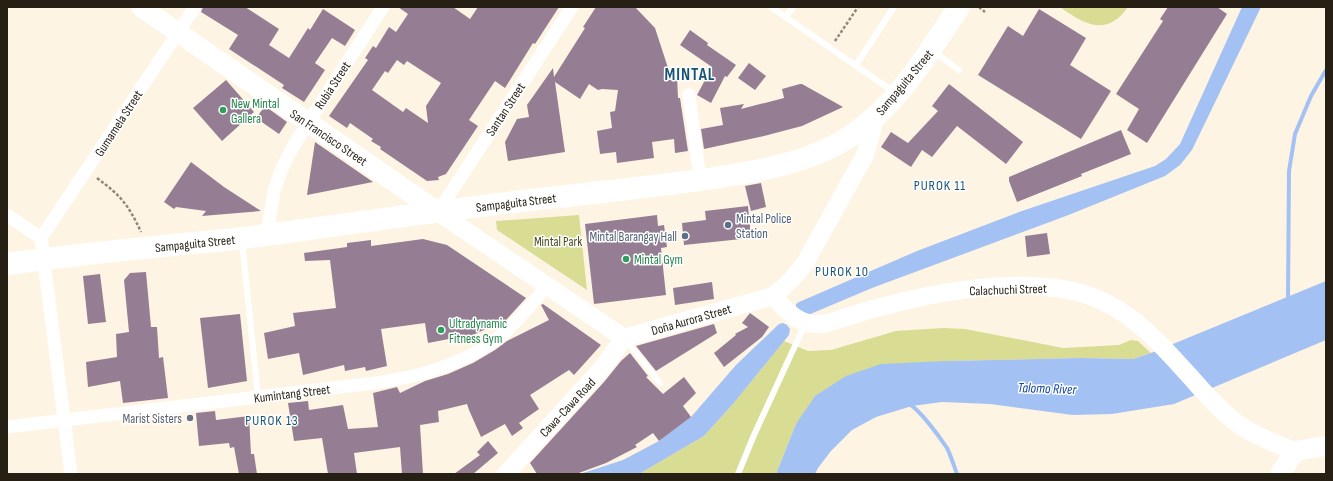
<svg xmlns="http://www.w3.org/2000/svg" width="1333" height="481" font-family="'Sofia Sans Condensed',sans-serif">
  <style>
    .green { fill: #d9dc93 }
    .water { fill: #a4c1f3 }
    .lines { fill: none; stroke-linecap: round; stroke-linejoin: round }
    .stream { stroke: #a4c1f3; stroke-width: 4 }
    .building { fill: #957e93; fill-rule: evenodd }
    .path { stroke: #8f8779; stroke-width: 2.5; stroke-dasharray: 3 2; stroke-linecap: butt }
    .lane { stroke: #fff; stroke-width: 6 }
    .street { stroke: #fff; stroke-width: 13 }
    .secondary { stroke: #fff; stroke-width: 18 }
    .primary { stroke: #fff; stroke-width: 20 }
    .highway { stroke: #fff; stroke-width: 22 }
    .leisure-dot { fill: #2e9e5b; stroke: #fff; stroke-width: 1.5 }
    .service-dot { fill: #5c6f8a; stroke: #fff; stroke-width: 1.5 }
    .worship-dot { fill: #6b7280; stroke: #fff; stroke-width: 1.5 }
    .labels { text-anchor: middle; stroke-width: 3; stroke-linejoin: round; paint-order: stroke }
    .street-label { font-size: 13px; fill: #251f14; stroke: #fff }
    .leisure-label { font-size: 13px; fill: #27864d; stroke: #fff; text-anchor: start }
    .service-label { font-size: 13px; fill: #4e5e75; stroke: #fff; text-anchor: start }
    .park-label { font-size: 13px; fill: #48491e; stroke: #fff }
    .worship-label { font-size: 13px; fill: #5b616d; stroke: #fff; text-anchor: end }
    .neighbourhood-label { font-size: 14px; letter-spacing: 1px; fill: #175474; stroke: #fff }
    .water-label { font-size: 14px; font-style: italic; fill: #0e45a1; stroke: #fff }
    .district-label { font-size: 17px; font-weight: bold; letter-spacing: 1px; fill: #175474; stroke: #fff }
  </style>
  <rect width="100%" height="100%" fill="#fef4e3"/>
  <path class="green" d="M1060,7H1128C1107,37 1085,25 1060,7Z
    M579,215L587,290L497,230L496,221Z
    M943,328L965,329L991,334L1063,348L1119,345L1131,340L1138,341L1151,353L1133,359L1081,358L947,361L796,424L776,474H639L704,436L733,404L784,341L808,351L831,350L896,331Z"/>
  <path class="water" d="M1242,7H1261L1192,150L1180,165L1165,176L1066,216L872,288L808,315L796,308V304L799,302L917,251L1019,212L1155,166L1166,159L1180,144Z
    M1326,281V340L1174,404L1112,414L1073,415L990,404L942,402L912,406L876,417L852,430L831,451L818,468L815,474H776L796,424L815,396L846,376L881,364L947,361L1081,358L1133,359L1151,353Z
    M783,323L787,325L790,329L789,335L733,404L704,436L639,474H580L623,460L659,441L691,417L736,365L779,324Z"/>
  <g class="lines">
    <path class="stream" d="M1288,300L1289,171L1295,134L1311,96L1326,70
      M908,403C920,410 939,436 947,448C951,456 954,466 957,474"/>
  </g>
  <path class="building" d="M203,7H245L279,29L269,45L289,58L308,28L310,30L323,9L355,30L345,46L332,38L315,63L325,70L304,102L282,88L284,85L229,49L238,35L201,12Z
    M398,7H453L470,19L478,7H559L535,44L533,43L505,88L495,81L469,120L478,126L446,174L438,177L439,180L427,181L380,149L381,147L371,141L373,139L350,123L347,128L329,116L368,60L365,58L373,46L376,48L389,27L396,32L408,14ZM397,60L404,65L407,61L441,83L426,106L428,123L406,108L403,112L372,90L385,71L388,73Z
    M596,7H635L655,28L671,77L677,76L678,98H680L688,151L675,153L674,139L652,142L654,158L617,163L616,152L600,154L597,131L612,128L610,112L615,111L618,90L602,89L598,90L589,84L580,99L555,82L565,152L508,161L505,142L517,119L529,117L527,105L553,68L554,77L585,28L583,27Z
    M1168,7H1217L1227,14L1147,143L1127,130L1139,109L1116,94L1163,21L1160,19Z
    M1039,9L1086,38L1070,65L1111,91L1081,139L978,75L1008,26L1023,36Z
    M690,30L708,43L707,45L736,65L727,77L725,76L711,103L697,95L712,67L680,45Z
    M749,63L766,76L755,90L738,78Z
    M226,80L254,112L222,141L193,108Z
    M800,84H802L843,107L802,126L764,136L704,149L701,129L723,125L720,108L744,104L741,109L784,98L782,89Z
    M949,84L1023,142L1006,164L957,126L932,157L922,150L911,167L881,147L891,132L908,143L938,111L932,106Z
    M265,106L287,122L279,134L256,118Z
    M1121,130L1131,154L1081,174L1082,176L1017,202L1009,181V177Z
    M315,142L373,182L307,195Z
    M191,162L224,187L261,211L202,216L206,211L176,207L174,209L164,202Z
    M761,183L766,207L751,211L745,186Z
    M748,206L751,238L684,245L682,223L706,220L705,211Z
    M657,215L658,226L664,225L667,247L661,248L666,295L594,304L585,224Z
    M1047,233L1050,254L1027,257L1025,236Z
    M423,239L447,245L526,298L506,320L455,343L454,338L428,343L425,323L381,329L387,366L366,371L365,367L345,371L344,365L303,375L299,353L268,359L264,333L295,326L293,313L336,308L330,260L305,261L304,253L347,247V243L371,240V246Z
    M146,272L151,327H157L159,358L163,357L168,398L123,403L120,381L88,387L86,362L117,357L116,334L129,332L124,280L130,273Z
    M100,274L106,322L88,324L83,276Z
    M712,282L714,299L675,305L673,288Z
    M543,304L601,345L574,375L569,370L530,395L539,409L519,423L523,428L512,436L505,424L481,437L469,410L467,404L438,411L439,422L420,425L423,474H402L400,447L354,453L357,474H328L322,438L294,441L288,403L308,401L309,410L343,405L348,429L378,427L373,393L397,387L400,393L425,381L448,374L473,363L495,350L507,341L549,320L541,305Z
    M750,313L769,327L762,337L724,367L714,353L736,335L735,334L748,327L742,323Z
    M240,314L247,381L208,388L200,318Z
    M714,324L717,333L656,371L636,346Z
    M630,353L648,376L646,377L663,394L684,377L696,393L683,406L691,417L659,441L653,433L635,445L637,447L606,463L576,474H537L530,463L604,382L621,361Z
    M215,411L216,420L249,416L251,454H254L257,474H239L234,447L230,448L229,443L199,446L196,413Z
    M488,441L498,453L473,474H454L480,455L477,452Z"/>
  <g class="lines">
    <path class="path" d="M981,7L980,8L985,12
      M835,41L858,7
      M97,178C121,196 128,204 141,232"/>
    <path class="lane" d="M771,7L894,92
      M786,17L793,7
      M934,52L959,70
      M856,65L894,7
      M242,241L258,397
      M626,340L660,383
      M738,474L754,435L805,324"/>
    <path class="street" d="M689,95L700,180
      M438,212L572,7
      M7,215L41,238
      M267,234L274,191L282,168L294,145L308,123L383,7
      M41,238L195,7
      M41,238L71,474
      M7,427L366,384C380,382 395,380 409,377C440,370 476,356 501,336C518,322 532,303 547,286"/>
    <path class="secondary" d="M438,212L624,338L773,296C786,286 796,276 805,263L865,155L872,131L874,117
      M773,296C784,308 797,324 815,324C826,325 836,320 847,317C859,313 872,309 885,306C936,292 1003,281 1055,288C1120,295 1154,337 1195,382C1208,397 1222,412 1238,424C1256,436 1275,444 1295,451
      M506,474L596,375L607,362L624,338"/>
    <path class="primary" d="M141,7L438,212
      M1280,474L1295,451L1326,446"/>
    <path class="highway" d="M7,264C53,258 99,252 145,248C178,244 210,242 243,238C333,226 423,213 514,202C573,195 633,189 693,181C742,174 797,167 841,142C893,112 927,56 959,7"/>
  </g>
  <g class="leisure-dot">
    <circle cx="223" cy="110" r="4"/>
    <circle cx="626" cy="259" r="4"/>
    <circle cx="441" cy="330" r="4"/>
  </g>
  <g class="service-dot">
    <circle cx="728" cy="225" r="4"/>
    <circle cx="685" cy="236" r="4"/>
  </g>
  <circle class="worship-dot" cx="190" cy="418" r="4"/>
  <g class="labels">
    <g class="street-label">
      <text transform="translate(904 82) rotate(-50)" y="5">Sampaguita Street</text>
      <text transform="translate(332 85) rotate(-57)" y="5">Rubia Street</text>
      <text transform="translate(505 109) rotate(-57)" y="5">Santan Street</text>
      <text transform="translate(118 123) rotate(-57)" y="5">Gumamela Street</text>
      <text transform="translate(329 137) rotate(34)" y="5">San Francisco Street</text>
      <text transform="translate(516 202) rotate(-7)" y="5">Sampaguita Street</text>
      <text transform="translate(195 243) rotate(-6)" y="5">Sampaguita Street</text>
      <text transform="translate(1008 289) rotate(-2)" y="5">Calachuchi Street</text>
      <text transform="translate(691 319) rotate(-16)" y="5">Doña Aurora Street</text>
      <text transform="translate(292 393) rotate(-7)" y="5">Kumintang Street</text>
      <text transform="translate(567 407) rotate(-47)" y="5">Cawa-Cawa Road</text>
    </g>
    <g class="leisure-label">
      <text x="231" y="108">New Mintal<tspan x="231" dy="15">Gallera</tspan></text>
      <text x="634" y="264">Mintal Gym</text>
      <text x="449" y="328">Ultradynamic<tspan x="449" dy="15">Fitness Gym</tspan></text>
    </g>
    <g class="service-label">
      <text x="736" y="223">Mintal Police<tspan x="736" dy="15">Station</tspan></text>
      <text x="677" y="241" text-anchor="end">Mintal Barangay Hall</text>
    </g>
    <g class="park-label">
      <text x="558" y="246">Mintal Park</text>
    </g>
    <g class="worship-label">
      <text x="182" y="423">Marist Sisters</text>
    </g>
    <g class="neighbourhood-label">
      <text x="940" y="190">PUROK 11</text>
      <text x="842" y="276">PUROK 10</text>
      <text x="272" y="425">PUROK 13</text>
    </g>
    <g class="water-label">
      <text transform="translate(1047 388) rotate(2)" y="5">Talomo River</text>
    </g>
    <g class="district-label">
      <text x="690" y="80">MINTAL</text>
    </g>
  </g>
  <rect width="1333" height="481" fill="none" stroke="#251f14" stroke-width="16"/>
</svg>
